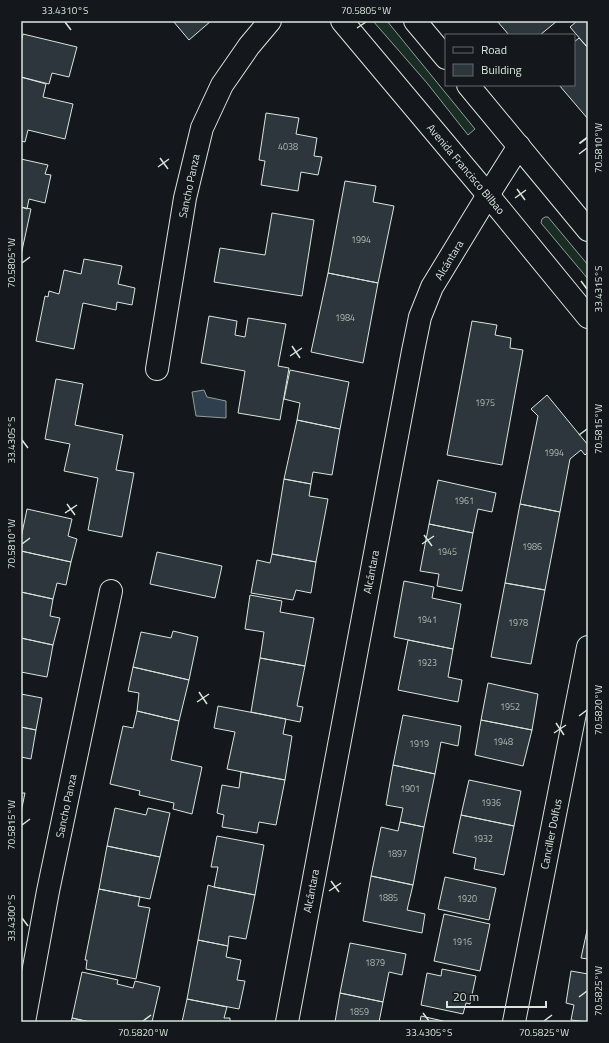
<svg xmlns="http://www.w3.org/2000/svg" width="609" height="1043" font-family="'Titillium Web',sans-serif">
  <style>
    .green { fill: #1a2d24; stroke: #939e99 }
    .water { fill: #2f3f4d; stroke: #939e99 }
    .building { fill: #2c363c; stroke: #d8e6dc }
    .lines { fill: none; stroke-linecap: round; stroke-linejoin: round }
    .street-casing { stroke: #d8e6dc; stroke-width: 24 }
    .secondary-casing { stroke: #d8e6dc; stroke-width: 24 }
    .primary-casing { stroke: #d8e6dc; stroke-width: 24 }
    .street { stroke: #14181c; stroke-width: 22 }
    .secondary { stroke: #14181c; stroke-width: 22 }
    .primary { stroke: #14181c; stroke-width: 22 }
    .wall { stroke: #d8e6dc; stroke-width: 2 }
    .ticks { fill: none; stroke: #d8e6dc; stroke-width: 1.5 }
    .labels { text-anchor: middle; stroke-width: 3; stroke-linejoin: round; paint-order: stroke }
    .number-label { font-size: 9px; fill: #adbab4 }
    .street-label { font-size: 11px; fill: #d8e6dc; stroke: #14181c }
    .neatline { fill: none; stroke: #d8e6dc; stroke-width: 1.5 }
    .ticks-label { font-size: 10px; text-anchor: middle; fill: #d8e6dc }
  </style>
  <rect width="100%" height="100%" fill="#14181c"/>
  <path class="green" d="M373,21H387L475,129L468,135L427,83Z
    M545,217H548L588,265V279L541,223L542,219Z"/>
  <path class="water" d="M204,390L207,397L226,401V418L196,416L192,392Z"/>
  <path class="building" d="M173,21H211L189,40Z
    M497,21H557L540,35H509Z
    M577,21H588V48L570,27Z
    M23,34L77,47L69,77L52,73L49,84L21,77V43Z
    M579,38L588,48V119L559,85H574V42Z
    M21,77L46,84L43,97L73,104L65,139L28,130L25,142L21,141Z
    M266,113L299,118L296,134L317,138L314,156L322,157L318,175L301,172L298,191L261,185L265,161L259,160Z
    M21,159L48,165L45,174L51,175L45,203L29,199L27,209L21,207Z
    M345,181L376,186L373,202L394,206L378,283L328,273Z
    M21,207L31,209L21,255Z
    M272,213L314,220L302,296L214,282L220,248L265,255Z
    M84,259L122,266L118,284L135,288L132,305L117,302L116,310L83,303L74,349L36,341L45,296L48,297L49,291L59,294L64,270L81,274Z
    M328,273L378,283L363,363L311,352Z
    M209,316L237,321L235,335L245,337L248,318L286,324L278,366L289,368L280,420L238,413L245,371L201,363Z
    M472,321L497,325L495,335L511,338L510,348L523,350L502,465L447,455Z
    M290,370L349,382L340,429L297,420L300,403L284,399Z
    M56,379L83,384L75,425L123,435L116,470L134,473L122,537L88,530L98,478L64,471L70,444L45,439Z
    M547,395L588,445V452L585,455L581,450L570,459L560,512L520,504L538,416L531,409Z
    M297,420L340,429L332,475L313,472L311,484L284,479Z
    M284,479L311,484L309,496L328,499L316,562L272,554Z
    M438,480L496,493L492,512L478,509L473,533L429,524Z
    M520,504L560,512L545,590L505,583Z
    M27,509L72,519L68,536L77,539L71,562L21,551V538Z
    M429,524L473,533L462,591L437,586L439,574L420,571Z
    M21,551L71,562L66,585L57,583L53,599L21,592Z
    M157,552L222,566L215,598L150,584Z
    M272,554L316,562L311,593L296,590L293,600L251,593L257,560L270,563Z
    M404,581L434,587L432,598L461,604L453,649L394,637Z
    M505,583L545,590L531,664L491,657Z
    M21,592L53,599L50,616L60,618L53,645L21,638Z
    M250,595L282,601L280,612L314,618L305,666L260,658L264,632L245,629Z
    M173,631L198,637L189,680L133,667L141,632L171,638Z
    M21,638L53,645L47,677L21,672Z
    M408,640L453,649L448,677L462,680L458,702L398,690Z
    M260,658L305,666L297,706L303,707L300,722L251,712Z
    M133,667L189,680L179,721L137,711L139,693L128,691Z
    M488,683L538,694L532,730L481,720Z
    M21,694L42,698L36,730L21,727Z
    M218,706L286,719L283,734L292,736L285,780L227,769L235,732L214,728Z
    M137,711L179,721L171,760L202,767L192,814L173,809L174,803L139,795L140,791L110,784L123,726L133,728Z
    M403,715L461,726L458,746L441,742L435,774L393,765Z
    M481,720L532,730L523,766L475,755Z
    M21,727L36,730L31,759L21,757Z
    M393,765L435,774L424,827L400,822L403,808L386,805Z
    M241,772L285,780L276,825L259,822L257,833L222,827L224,815L217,813L222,785L239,788Z
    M469,780L521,791L514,826L461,815Z
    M21,793H25L21,812Z
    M115,808L146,815L148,808L170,813L160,857L107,846Z
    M461,815L514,826L504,875L474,869L476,858L453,853Z
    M400,822L424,827L413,885L371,876L381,827L398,831Z
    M217,836L264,845L255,895L214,887L218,867H211Z
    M107,846L160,857L150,899L99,889Z
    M371,876L413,885L407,910L425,914L422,933L363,921Z
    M445,877L496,888L489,920L438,909Z
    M208,885L214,887L255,895L246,939L229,936L228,946L198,940Z
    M99,889L140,897L138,906L150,908L136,979L86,969L87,960H85Z
    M444,914L490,924L480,971L434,961Z
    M588,926V959L581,958Z
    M198,940L228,946L226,957L241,960L237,980L245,981L239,1009L187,999Z
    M350,943L406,954L402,975L389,972L383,1002L340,993Z
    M442,969L476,976L470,1004L466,1003L463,1014L421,1005L427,973L441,976Z
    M571,971L588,974V1022L571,1020L574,1005L566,1003Z
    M82,972L118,980L117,984L133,988L135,981L160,987L152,1022H90L72,1018Z
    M340,993L383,1002L379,1022H335Z
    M187,999L227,1007L224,1018H230V1022H182Z
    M421,1016L443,1021V1022H420Z
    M72,1018L90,1022H71Z"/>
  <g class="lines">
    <g class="street-casing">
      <path id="street" d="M157,369L185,198L202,128L222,85L249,46L270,21
        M24,1022L48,891L111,591
        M514,1022L588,647"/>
    </g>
    <g class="secondary-casing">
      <path id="secondary" d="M287,1022L413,351L420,317L432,287L488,195L519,146"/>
    </g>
    <g class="primary-casing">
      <path id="primary" d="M342,21L488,195L588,317
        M415,21L446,58
        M468,85L588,230"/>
    </g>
    <use href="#street" class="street"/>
    <use href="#secondary" class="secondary"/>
    <use href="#primary" class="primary"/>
    <path class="wall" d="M580,143L588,137"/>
  </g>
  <path class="ticks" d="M65,22L71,30M357,28L366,22M579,154L587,148M160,158L168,169M158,167L169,159M517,189L525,200M515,198L526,190M22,263L30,257M581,281L587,289M292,346L300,358M290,356L302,348M579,435L587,429M22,440L28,448M67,504L75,515M65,513L77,505M424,535L432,546M22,544L30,538M422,544L434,536M199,692L207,704M197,702L209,694M579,716L587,710M556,723L564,735M554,733L566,725M22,825L30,819M331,881L339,892M329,891L341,883M22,918L28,926M579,997L587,991M423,1013L429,1021M143,1021L151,1015M544,1021L552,1015"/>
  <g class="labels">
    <g class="number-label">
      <text x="288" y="150">4038</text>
      <text x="361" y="243">1994</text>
      <text x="345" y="321">1984</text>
      <text x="485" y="406">1975</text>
      <text x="554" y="456">1994</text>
      <text x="464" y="504">1961</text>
      <text x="532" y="550">1986</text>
      <text x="447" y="555">1945</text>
      <text x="427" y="623">1941</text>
      <text x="518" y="626">1978</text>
      <text x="427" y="666">1923</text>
      <text x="510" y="710">1952</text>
      <text x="503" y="745">1948</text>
      <text x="419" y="747">1919</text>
      <text x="410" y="792">1901</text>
      <text x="491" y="806">1936</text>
      <text x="483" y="842">1932</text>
      <text x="397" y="857">1897</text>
      <text x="388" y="901">1885</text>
      <text x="467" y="902">1920</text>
      <text x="462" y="945">1916</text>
      <text x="375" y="966">1879</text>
      <text x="359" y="1015">1859</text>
    </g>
    <g class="street-label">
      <text transform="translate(466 169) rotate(50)" y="4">Avenida Francisco Bilbao</text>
      <text transform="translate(189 186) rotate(-78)" y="4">Sancho Panza</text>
      <text transform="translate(449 260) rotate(-59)" y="4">Alcántara</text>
      <text transform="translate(371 572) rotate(-79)" y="4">Alcántara</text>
      <text transform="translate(66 806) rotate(-78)" y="4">Sancho Panza</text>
      <text transform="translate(551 834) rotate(-79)" y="4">Canciller Dolfus</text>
      <text transform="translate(311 891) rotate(-79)" y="4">Alcántara</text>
    </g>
  </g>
  <rect width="609" height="1043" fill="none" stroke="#14181c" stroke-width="44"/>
  <rect x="445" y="34" width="130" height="52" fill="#14181c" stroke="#626a69"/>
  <rect x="453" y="47" width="20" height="6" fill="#14181c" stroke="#626a69"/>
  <text x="481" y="54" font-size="12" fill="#d8e6dc">Road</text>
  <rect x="453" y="64" width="20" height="12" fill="#2c363c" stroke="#626a69"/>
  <text x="481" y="74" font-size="12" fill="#d8e6dc">Building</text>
  <path d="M447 1001v6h99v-6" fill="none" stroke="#d8e6dc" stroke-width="2"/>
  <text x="453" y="1001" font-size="12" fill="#d8e6dc" stroke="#14181c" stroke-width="3" paint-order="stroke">20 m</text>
  <rect x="22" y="22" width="565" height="999" class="neatline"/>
  <g class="ticks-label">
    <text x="65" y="14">33.4310°S</text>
    <text x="366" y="14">70.5805°W</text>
    <text transform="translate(598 148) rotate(-90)" y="4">70.5810°W</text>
    <text transform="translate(11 263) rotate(-90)" y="4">70.5805°W</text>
    <text transform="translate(598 289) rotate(-90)" y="4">33.4315°S</text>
    <text transform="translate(598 429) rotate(-90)" y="4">70.5815°W</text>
    <text transform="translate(11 440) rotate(-90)" y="4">33.4305°S</text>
    <text transform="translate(11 544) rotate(-90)" y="4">70.5810°W</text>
    <text transform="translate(598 710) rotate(-90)" y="4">70.5820°W</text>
    <text transform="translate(11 825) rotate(-90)" y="4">70.5815°W</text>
    <text transform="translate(11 918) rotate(-90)" y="4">33.4300°S</text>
    <text transform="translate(598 991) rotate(-90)" y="4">70.5825°W</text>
    <text x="143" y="1036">70.5820°W</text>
    <text x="429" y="1036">33.4305°S</text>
    <text x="544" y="1036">70.5825°W</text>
  </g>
</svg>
